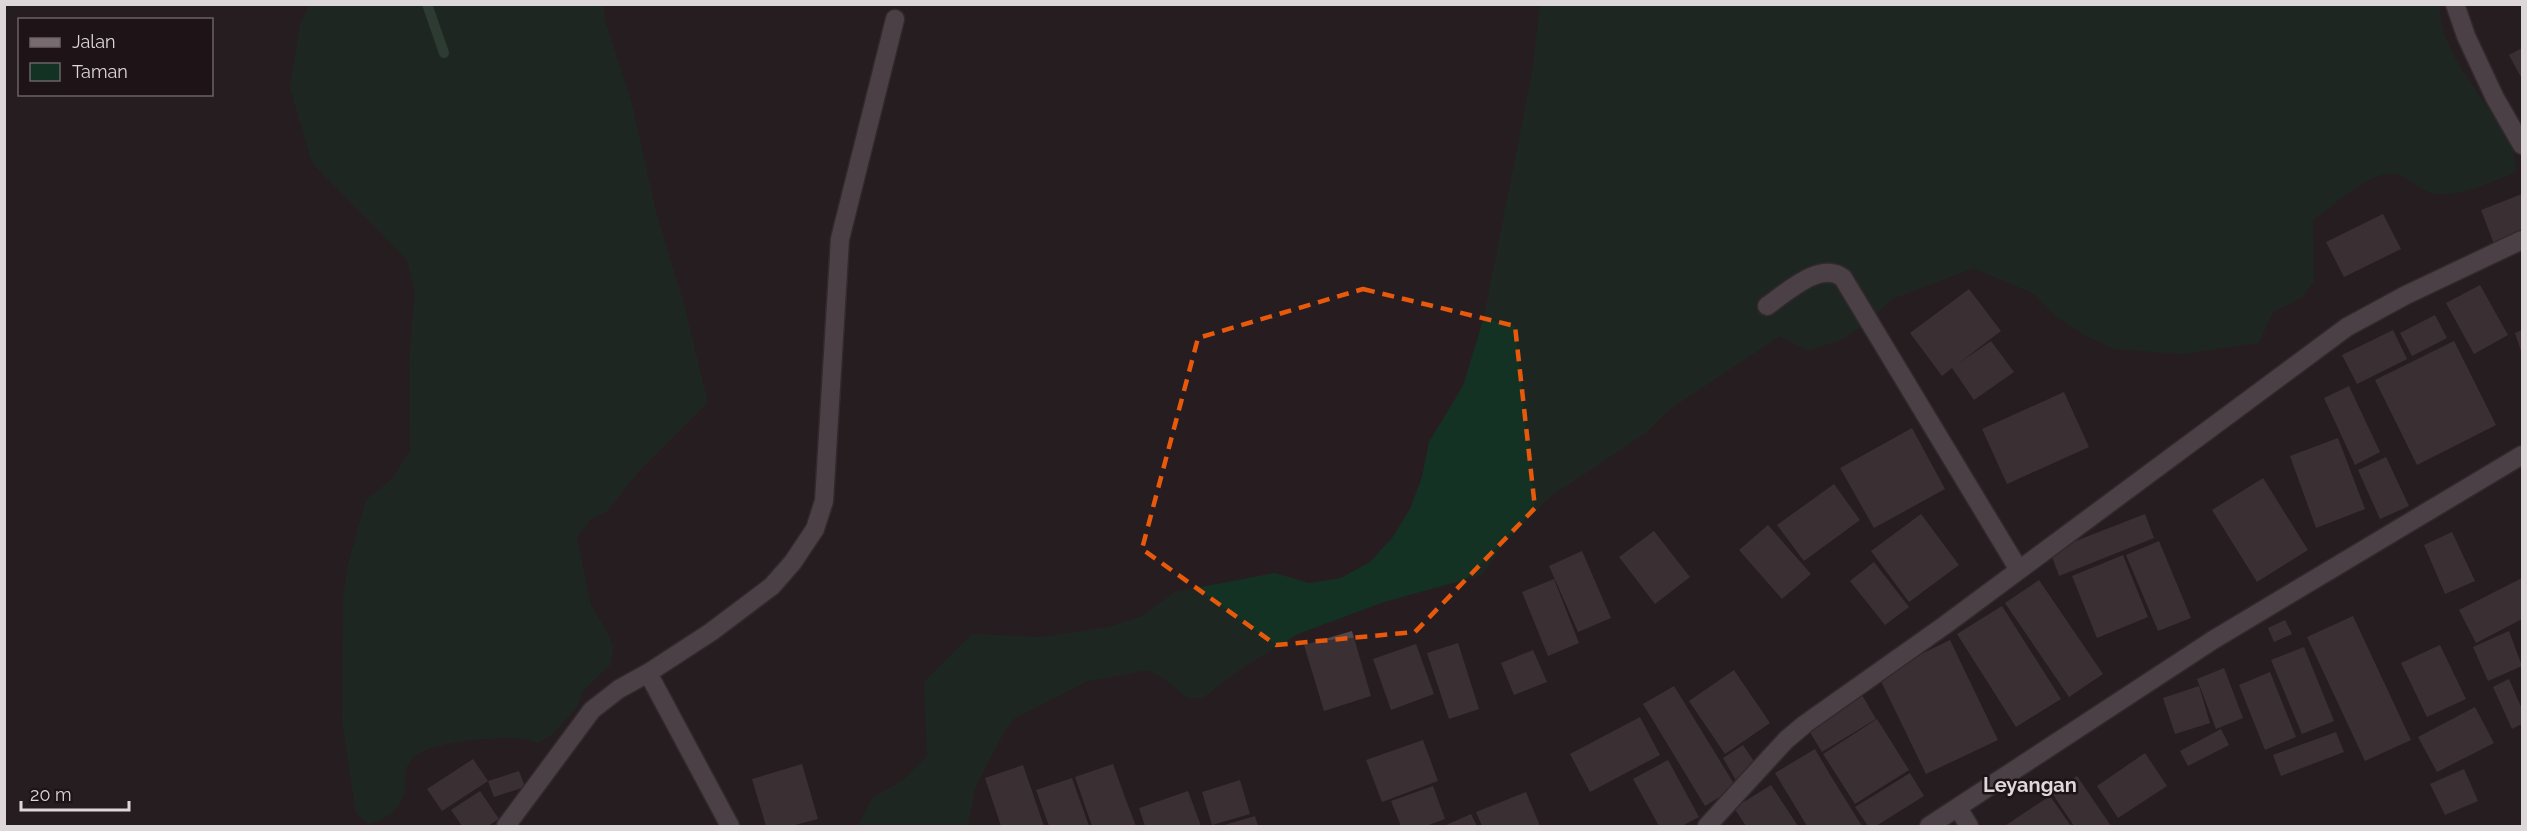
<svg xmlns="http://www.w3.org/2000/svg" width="2527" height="831" font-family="Raleway,sans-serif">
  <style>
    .green { fill: #143224 }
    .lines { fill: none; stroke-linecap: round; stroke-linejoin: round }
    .stream { stroke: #35604b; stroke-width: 10 }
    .building { fill: #52474b }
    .minor-casing { stroke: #41393c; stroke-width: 21 }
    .tertiary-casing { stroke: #41393c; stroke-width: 21 }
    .minor { stroke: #796c71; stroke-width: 18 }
    .tertiary { stroke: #796c71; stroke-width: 18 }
    .marked { fill: none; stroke: #e8590c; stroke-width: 4.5; stroke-dasharray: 12 8; stroke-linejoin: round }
    .labels { text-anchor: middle; stroke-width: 5; stroke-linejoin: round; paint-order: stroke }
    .quarter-label { font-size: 20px; font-weight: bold; fill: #ded7d9; stroke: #1e1418 }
  </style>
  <rect width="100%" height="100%" fill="#271d21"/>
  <path class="green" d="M310,5H603L605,21L631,100L657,216L682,297L708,402L641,469L607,511L591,519L577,538L591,605L608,633L613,648L610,665L583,691L577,707L552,735L537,743C531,741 525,738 519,738C496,737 425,741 411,760C401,774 407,777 405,791C400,810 387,819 369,824L356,813L342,721L343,598L348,565L366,500L392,479L410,451L409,359L415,293L407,260L312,163L290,88L300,24Z
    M1540,5H2440C2437,52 2491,104 2511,145C2515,152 2515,164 2516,172C2493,181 2457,199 2432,193C2415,189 2407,172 2387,174C2365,176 2332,207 2313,220L2314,282L2301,298L2273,312L2259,343L2181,354L2114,349L2084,335L2057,317L2034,294L1974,268L1892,299L1867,323L1841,340L1808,351L1780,336L1670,409L1647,432L1550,497L1502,546L1482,575L1384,602L1298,634L1245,666L1204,697L1189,699L1163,678L1148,670L1088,681L1015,718L1005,730L975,788L968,826H858L872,798L902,781L927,757L924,682L972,634L1042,637L1109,627L1142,616L1175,592L1275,573L1309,583L1341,578L1370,562L1392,538L1410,509L1422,477L1429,442L1463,386L1484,317L1532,73Z"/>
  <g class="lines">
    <path class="stream" d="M427,4L444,53"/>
  </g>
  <path class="building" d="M2522,48V79L2509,55Z
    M2522,194V232L2494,244L2481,210Z
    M2383,214L2401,249L2344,277L2326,242Z
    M2480,285L2508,335L2474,354L2446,303Z
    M1969,289L2001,331L1959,363L1991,341L2014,372L1974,400L1952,368L1942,376L1910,333Z
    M2435,315L2447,338L2412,356L2400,333Z
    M2393,330L2407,359L2357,384L2342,355Z
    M2522,330V354L2515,333Z
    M2454,341L2496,425L2417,465L2375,380Z
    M2349,386L2380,452L2355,465L2324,398Z
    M2064,392L2089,447L2007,484L1982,429Z
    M1912,428L1945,489L1874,528L1840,468Z
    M2338,438L2365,509L2316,528L2290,456Z
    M2386,457L2409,506L2380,519L2358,470Z
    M2263,478L2308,550L2257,582L2212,510Z
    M1834,484L1860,520L1804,561L1777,525Z
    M1921,514L1959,565L1909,602L1871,551Z
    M2145,514L2154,538L2059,576L2050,551Z
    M1768,525L1811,574L1782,599L1739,550Z
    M1654,531L1690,577L1655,604L1619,557Z
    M2452,532L2475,581L2445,594L2424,545Z
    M2159,541L2191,618L2158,631L2126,555Z
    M1582,551L1611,618L1578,632L1549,566Z
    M2123,555L2148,617L2097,638L2072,576Z
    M1874,562L1909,607L1885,625L1850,581Z
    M2522,578V619L2476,643L2459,610Z
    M1554,579L1579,643L1548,656L1522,592Z
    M2039,580L2103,674L2069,697L2005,603Z
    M2002,606L2061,699L2016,727L1957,634Z
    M2353,616L2411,740L2365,761L2307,637Z
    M2285,620L2292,634L2274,642L2268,628Z
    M1352,631L1371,696L1324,711L1304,645Z
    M2509,631L2522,666L2488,681L2473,647Z
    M1950,640L1998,740L1926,774L1878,675Z
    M1458,643L1479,709L1449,719L1427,653Z
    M1416,644L1434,694L1391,710L1373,659Z
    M2440,645L2466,699L2427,717L2401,663Z
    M2304,647L2334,721L2302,734L2271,660Z
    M1533,650L1547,682L1514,695L1501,663Z
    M2224,668L2243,718L2216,729L2197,679Z
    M1734,670L1770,723L1725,754L1689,701Z
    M2270,672L2296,737L2265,750L2239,685Z
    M2509,679L2522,709V724L2512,729L2493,687Z
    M1674,686L1736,787L1705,806L1643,704Z
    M2199,686L2210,723L2175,734L2163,698Z
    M1862,695L1876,719L1822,752L1808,729Z
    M2475,707L2494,743L2437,772L2418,737Z
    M1640,717L1660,755L1590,792L1570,754Z
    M1877,719L1909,770L1855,804L1823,754Z
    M2221,729L2229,745L2188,766L2180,751Z
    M2336,732L2344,752L2281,776L2273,755Z
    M1423,740L1438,781L1382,802L1366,760Z
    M1743,745L1759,769L1737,782L1723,758Z
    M1815,749L1832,778L1862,826H1807L1775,773Z
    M2145,753L2167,786L2118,818L2097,786Z
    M473,759L488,781L442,811L427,789Z
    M1668,760L1699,817L1682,826H1659L1633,779Z
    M802,764L818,819L791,826H766L752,779Z
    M1113,764L1127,803L1136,826H1092L1075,777Z
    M1023,765L1044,826H1001L985,778Z
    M2464,769L2478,801L2445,815L2430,784Z
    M519,771L525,787L494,797L488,781Z
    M1910,773L1924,796L1876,826H1868L1855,807Z
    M2077,776L2111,826H2074L2052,793Z
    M1072,778L1089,826H1049L1036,790Z
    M1240,780L1250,814L1212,825L1202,792Z
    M1771,785L1798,826H1746L1734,808Z
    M1433,786L1445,819L1426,826H1401L1391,801Z
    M480,791L499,819L488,826H462L451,810Z
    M1188,791L1201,826H1145L1139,808Z
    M1526,792L1540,826H1482L1476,812Z
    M2050,796L2071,826H2005L2021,815Z
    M1471,814L1477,826H1444Z
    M1255,816L1258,826H1221Z"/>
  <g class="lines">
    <g class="minor-casing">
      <path id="minor" d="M2455,4L2466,36L2495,98L2522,145
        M1767,306C1786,293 1821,260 1843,278L2019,570
        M648,673L730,826
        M1958,808L1969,826
        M506,826L592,710L619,689L648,673L711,632L772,586L793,562L815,529L824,501L840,239L895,19
        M1707,826L1786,740L1805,724L1945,625L2347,327L2406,295L2522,240"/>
    </g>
    <g class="tertiary-casing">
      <path id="tertiary" d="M1929,826L2213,640L2522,455"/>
    </g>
    <use href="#minor" class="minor"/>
    <use href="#tertiary" class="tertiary"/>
  </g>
  <path d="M0 0H2527V831H0ZM1363,289L1515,326L1535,508L1415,632L1276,645L1142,549L1198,338Z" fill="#271d21" fill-opacity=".55" fill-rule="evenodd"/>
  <path class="marked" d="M1363,289L1515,326L1535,508L1415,632L1276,645L1142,549L1198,338Z"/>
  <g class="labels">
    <g class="quarter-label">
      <text x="2030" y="792">Leyangan</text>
    </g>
  </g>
  <rect width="2527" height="831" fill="none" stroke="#ded7d9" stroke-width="12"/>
  <rect x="18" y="18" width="195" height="78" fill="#1e1418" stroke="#6b6265" stroke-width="1.5"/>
  <rect x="30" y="38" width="30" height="9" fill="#796c71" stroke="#6b6265" stroke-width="1.5"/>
  <text x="72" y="48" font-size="18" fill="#ded7d9">Jalan</text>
  <rect x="30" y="63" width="30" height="18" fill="#143224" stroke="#6b6265" stroke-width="1.5"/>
  <text x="72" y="78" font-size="18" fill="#ded7d9">Taman</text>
  <path d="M21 801v9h108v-9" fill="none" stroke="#ded7d9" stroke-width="3"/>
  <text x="30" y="801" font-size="18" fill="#ded7d9" stroke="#1e1418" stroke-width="4.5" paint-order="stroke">20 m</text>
</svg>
